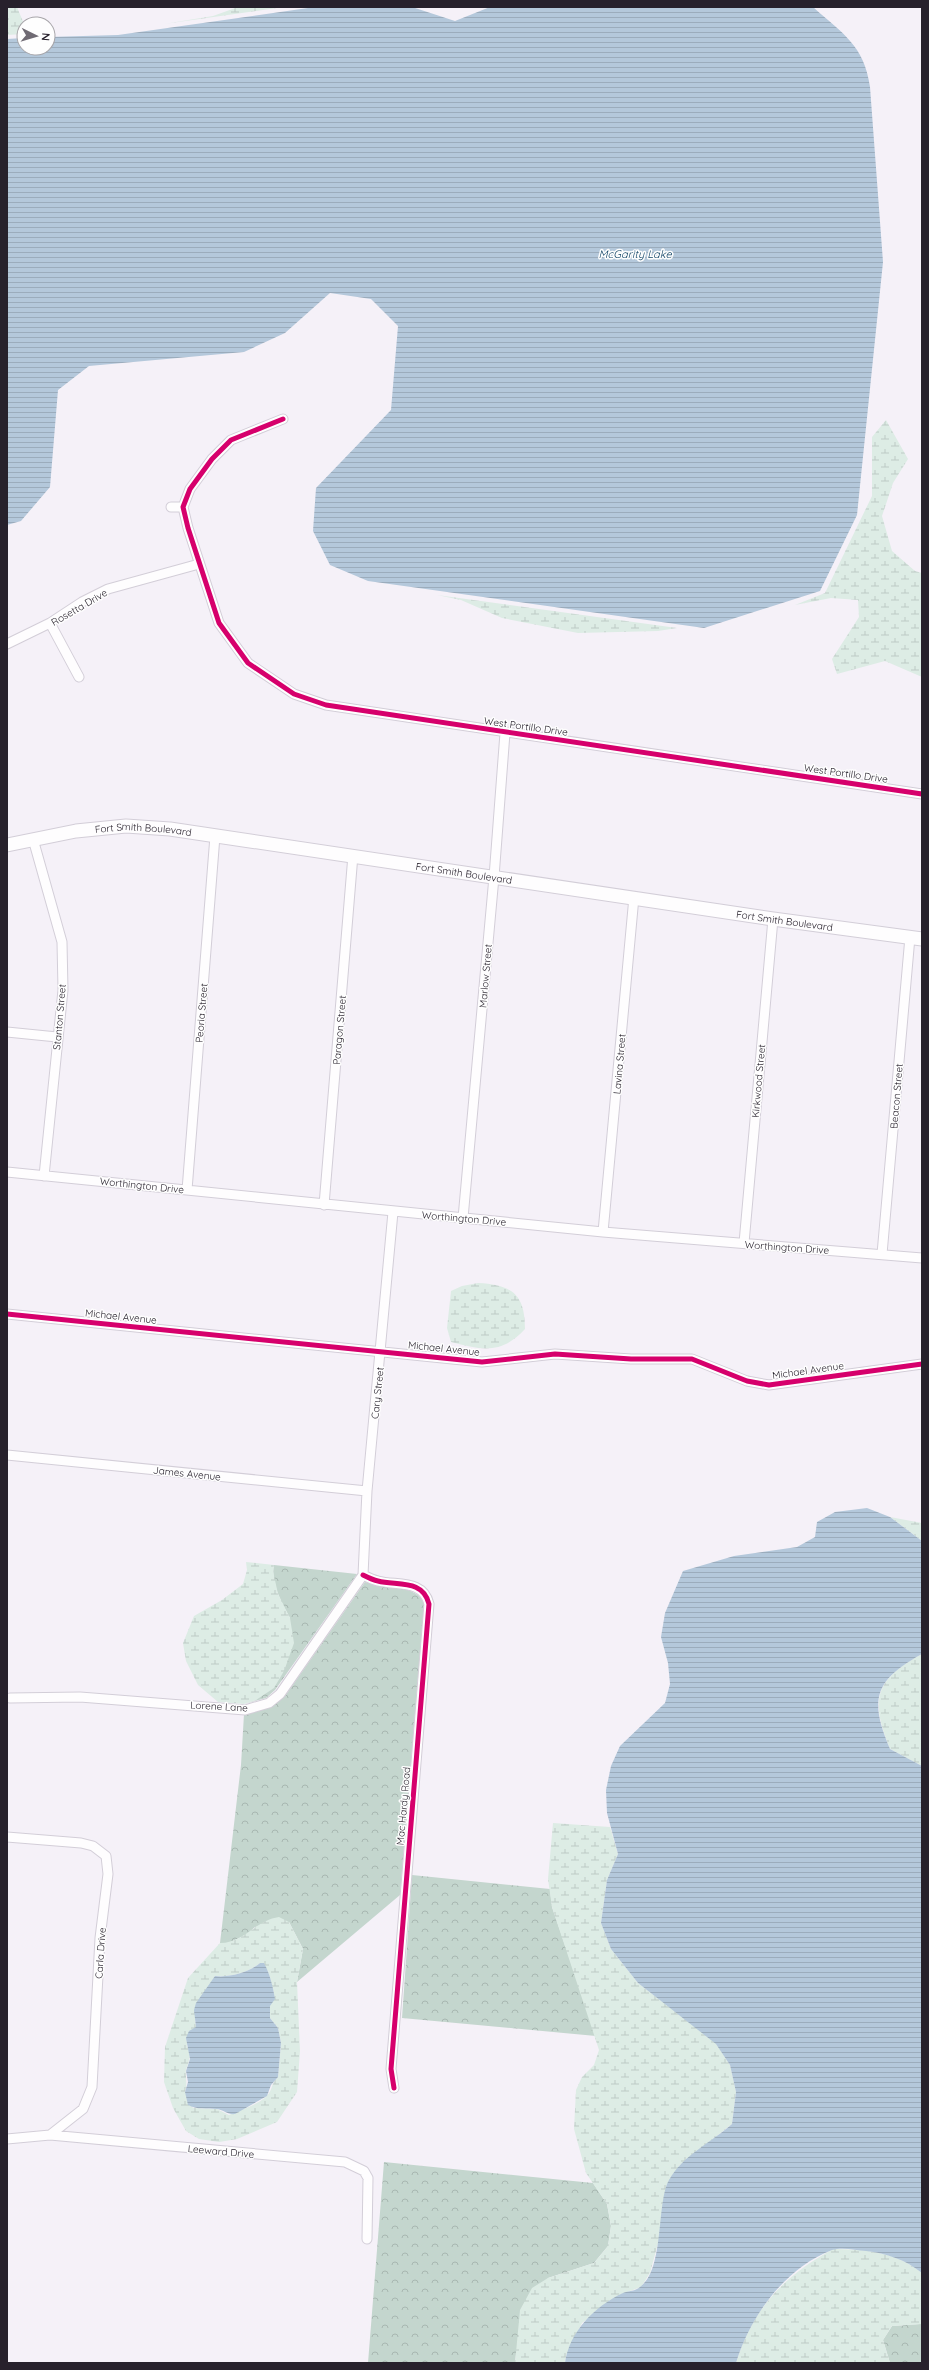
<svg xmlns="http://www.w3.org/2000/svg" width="929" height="2370" font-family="Quicksand,sans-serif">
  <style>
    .forest { fill: url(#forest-crowns) }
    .wetland { fill: url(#wetland-marsh); fill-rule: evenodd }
    .water { fill: url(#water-rules) }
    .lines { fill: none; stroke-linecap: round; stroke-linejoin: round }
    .street-casing { stroke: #d3ced8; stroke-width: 11 }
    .secondary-casing { stroke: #d3ced8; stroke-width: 15 }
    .street { stroke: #fefdfe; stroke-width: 9 }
    .secondary { stroke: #fefdfe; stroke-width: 13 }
    .cycleway-casing { stroke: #fefefe; stroke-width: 8 }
    .cycleway { stroke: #d6006c; stroke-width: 5 }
    .labels { text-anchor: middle; stroke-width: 3; stroke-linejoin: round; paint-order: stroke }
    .street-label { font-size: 10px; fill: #27212c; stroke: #fefefe }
    .water-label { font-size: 11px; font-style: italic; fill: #146; stroke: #fefefe }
  </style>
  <defs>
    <pattern id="forest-crowns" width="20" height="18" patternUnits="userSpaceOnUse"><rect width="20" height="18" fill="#c4d6ce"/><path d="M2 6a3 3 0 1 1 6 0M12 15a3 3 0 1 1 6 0" fill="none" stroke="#a8b7b1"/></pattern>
    <pattern id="wetland-marsh" width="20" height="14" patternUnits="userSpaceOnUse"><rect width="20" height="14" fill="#ddece5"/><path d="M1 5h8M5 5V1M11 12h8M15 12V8" fill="none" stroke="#becac5"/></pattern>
    <pattern id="water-rules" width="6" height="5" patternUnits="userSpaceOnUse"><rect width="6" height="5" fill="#b4c8db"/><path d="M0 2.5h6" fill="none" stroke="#9bacbc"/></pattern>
  </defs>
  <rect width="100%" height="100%" fill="#f5f1f8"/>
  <path class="forest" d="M274,1565L357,1574L275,1690L266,1698L244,1704L256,1700L290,1618C282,1603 270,1582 274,1565Z
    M365,1582C382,1588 418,1584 424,1604L400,1895L297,1982L303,1949L289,1922L255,1927L246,1935L228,1943H220L241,1765L244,1714L271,1707L285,1696Z
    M412,1875L550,1889L552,1907L596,2036L402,2018Z
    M384,2162L593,2183L607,2204L611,2226L608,2246L594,2263L548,2278L516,2354L515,2363H368Z
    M920,2324H922V2363H890L883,2340L892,2326Z"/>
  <path class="wetland" d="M7,7H17L24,24V34L7,35Z
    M238,7H284L164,24L213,16Z
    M886,420L908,459L893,483L882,516L892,551L915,571L922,573V677L885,661L837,674L832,659L859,617L858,600L831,598L795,605L825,593L872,496V437Z
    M437,595L677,628L658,631L578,633L502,618L461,600Z
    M478,1283C512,1285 525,1294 525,1329C501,1355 482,1350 451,1342L447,1328L451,1291L462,1286Z
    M890,1517L922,1523V1541Z
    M246,1562L274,1565L273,1571L278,1594L290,1618L294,1643L284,1671L274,1688L256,1700L244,1704L218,1702L198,1685L186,1661L183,1643L194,1616L222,1600L243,1584L247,1570Z
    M922,1654V1766L890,1749C870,1700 874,1680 922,1654Z
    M553,1823L610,1827L618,1854L607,1880L601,1923L611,1949L638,1983L716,2043L730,2065L736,2092L732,2124L679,2166L650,2273L641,2287L622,2294L582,2323L566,2356L565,2363H515L520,2310L532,2288L548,2278L594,2263L608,2246L611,2226L607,2204L586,2173L574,2129L576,2090L582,2077L594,2065L599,2050L552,1907L548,1879Z
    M279,1917L289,1922L303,1949L297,1982L300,2051L297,2092L277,2122L237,2139L219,2142L199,2139L186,2131L173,2108L164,2082L165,2047L188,1978L220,1943C244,1943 256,1920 279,1917ZM260,1963L268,1971L274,1993L270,2006V2018L278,2028L281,2043L278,2077C271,2084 273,2087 269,2093C262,2104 241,2109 229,2115L217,2109L193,2108L185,2092C188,2082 185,2075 186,2070C189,2061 192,2055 187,2046L196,2027L195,2019L215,1976C229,1978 250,1972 260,1963Z
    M833,2249C865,2249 897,2252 922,2273V2324L892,2326L883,2340L890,2363H736C753,2308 784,2276 833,2249Z"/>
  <path class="water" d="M315,7H412L455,21L490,7H813C843,34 864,45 870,87L883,262L857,515L820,591L704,628L368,581L330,565L313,531L316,488L391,410L398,326L371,299L330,293L285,333L244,352L89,366L58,390L50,487L21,521L7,525V39L24,38V48H48V37L118,35Z
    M867,1508L890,1517L922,1541V1654C874,1680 869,1700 890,1749L922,1766V2273C906,2260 886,2253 866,2251C856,2250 842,2247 832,2250C785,2268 750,2316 736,2363H565C569,2332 595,2306 623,2293C628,2291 636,2291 640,2287C665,2269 656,2203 669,2180C683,2155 712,2142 732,2124L736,2092L730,2065L716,2044L638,1983L611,1949L601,1923L607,1880L618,1854L607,1813L606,1790L611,1766L620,1746L665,1703L670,1684L668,1663L661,1637L665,1613L683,1571L734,1556L797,1547L815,1537L817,1522L835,1512Z
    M260,1963H264C270,1974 273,1987 275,1999L270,2006V2018L278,2028L281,2043L278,2077L271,2085L267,2096L235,2114C228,2115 224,2110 217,2109C207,2108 197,2110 188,2105L185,2092L188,2082L186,2071L190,2059L186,2038L189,2031L196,2027L194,2010L196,2003L215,1976C229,1978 250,1972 260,1963Z"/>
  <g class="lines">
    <g class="street-casing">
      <path id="street" d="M283,419L231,440L212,459L190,489L183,507L188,528L219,623L248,663L294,694L326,705L922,794
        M171,507H183
        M50,623L79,677
        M7,644L50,623L82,602L108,589L199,564
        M33,839L62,942L63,990L44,1176
        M7,1032L57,1037
        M7,1172L603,1232L922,1258
        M187,1190L215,836
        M324,1205L353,855
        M463,1218L494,877L505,733
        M603,1232L634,897
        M744,1243L773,919
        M882,1254L910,937
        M7,1314L482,1362L555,1354L631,1359H692L747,1381L769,1385L922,1364
        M7,1455L367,1491
        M363,1575C367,1577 373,1580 378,1581C397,1586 423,1579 429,1604L391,2069L394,2088
        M363,1575L367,1491L393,1212
        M10,1698L80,1697L245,1710L269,1703L280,1694L363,1575
        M7,1837L81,1843L93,1846L106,1856L108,1874L100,1938L92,2087L83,2109L50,2135
        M7,2139L50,2135L345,2162L364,2171L368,2178L367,2239"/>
    </g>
    <g class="secondary-casing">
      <g id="secondary">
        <path id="s1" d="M7,845L76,831L126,826L170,829L773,919L922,939"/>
      </g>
    </g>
    <use href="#street" class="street"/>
    <use href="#secondary" class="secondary"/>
    <g class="cycleway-casing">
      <path id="cycleway" d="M283,419L231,440L212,459L190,489L183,507L188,528L219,623L248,663L294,694L326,705L922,794
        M7,1314L482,1362L555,1354L631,1359H692L747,1381L769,1385L922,1364
        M363,1575C367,1577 373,1580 378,1581C397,1586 423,1579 429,1604L391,2069L394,2088"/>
    </g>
    <use href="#cycleway" class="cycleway"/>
  </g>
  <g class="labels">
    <g class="street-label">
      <text transform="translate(79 607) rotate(-30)" y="4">Rosetta Drive</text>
      <text transform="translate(526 726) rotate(8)" y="4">West Portillo Drive</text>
      <text transform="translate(846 773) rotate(8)" y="4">West Portillo Drive</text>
      <text dy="4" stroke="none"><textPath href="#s1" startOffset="138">Fort Smith Boulevard</textPath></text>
      <text dy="4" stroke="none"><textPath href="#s1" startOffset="462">Fort Smith Boulevard</textPath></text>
      <text dy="4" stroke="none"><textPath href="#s1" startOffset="786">Fort Smith Boulevard</textPath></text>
      <text transform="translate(485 976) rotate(-85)" y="4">Marlow Street</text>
      <text transform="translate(201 1013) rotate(-85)" y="4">Peoria Street</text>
      <text transform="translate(59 1017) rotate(-85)" y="4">Stanton Street</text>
      <text transform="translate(339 1030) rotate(-85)" y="4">Paragon Street</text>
      <text transform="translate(619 1064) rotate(-85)" y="4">Lavina Street</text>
      <text transform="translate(758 1081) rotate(-85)" y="4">Kirkwood Street</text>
      <text transform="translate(896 1096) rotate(-85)" y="4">Beacon Street</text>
      <text transform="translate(142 1185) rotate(6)" y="4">Worthington Drive</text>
      <text transform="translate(464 1218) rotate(5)" y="4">Worthington Drive</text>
      <text transform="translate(787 1247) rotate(4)" y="4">Worthington Drive</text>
      <text transform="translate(121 1316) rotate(6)" y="4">Michael Avenue</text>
      <text transform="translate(444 1348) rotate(6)" y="4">Michael Avenue</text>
      <text transform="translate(808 1370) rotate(-8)" y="4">Michael Avenue</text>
      <text transform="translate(377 1393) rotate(-84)" y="4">Cary Street</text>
      <text transform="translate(187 1473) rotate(6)" y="4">James Avenue</text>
      <text transform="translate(219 1706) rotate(3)" y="4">Lorene Lane</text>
      <text transform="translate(403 1806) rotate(-85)" y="4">Mac Hardy Road</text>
      <text transform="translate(100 1953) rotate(-86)" y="4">Carla Drive</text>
      <text transform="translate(221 2151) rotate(5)" y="4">Leeward Drive</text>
    </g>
    <g class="water-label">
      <text x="635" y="258">McGarity Lake</text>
    </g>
  </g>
  <rect width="929" height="2370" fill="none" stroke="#27212c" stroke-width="16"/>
  <g transform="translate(36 36) rotate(95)"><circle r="19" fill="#fefefe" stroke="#a8a6aa"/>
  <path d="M0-3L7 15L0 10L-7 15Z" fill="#6f6a73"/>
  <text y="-6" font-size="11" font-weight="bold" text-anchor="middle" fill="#27212c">N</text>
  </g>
</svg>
